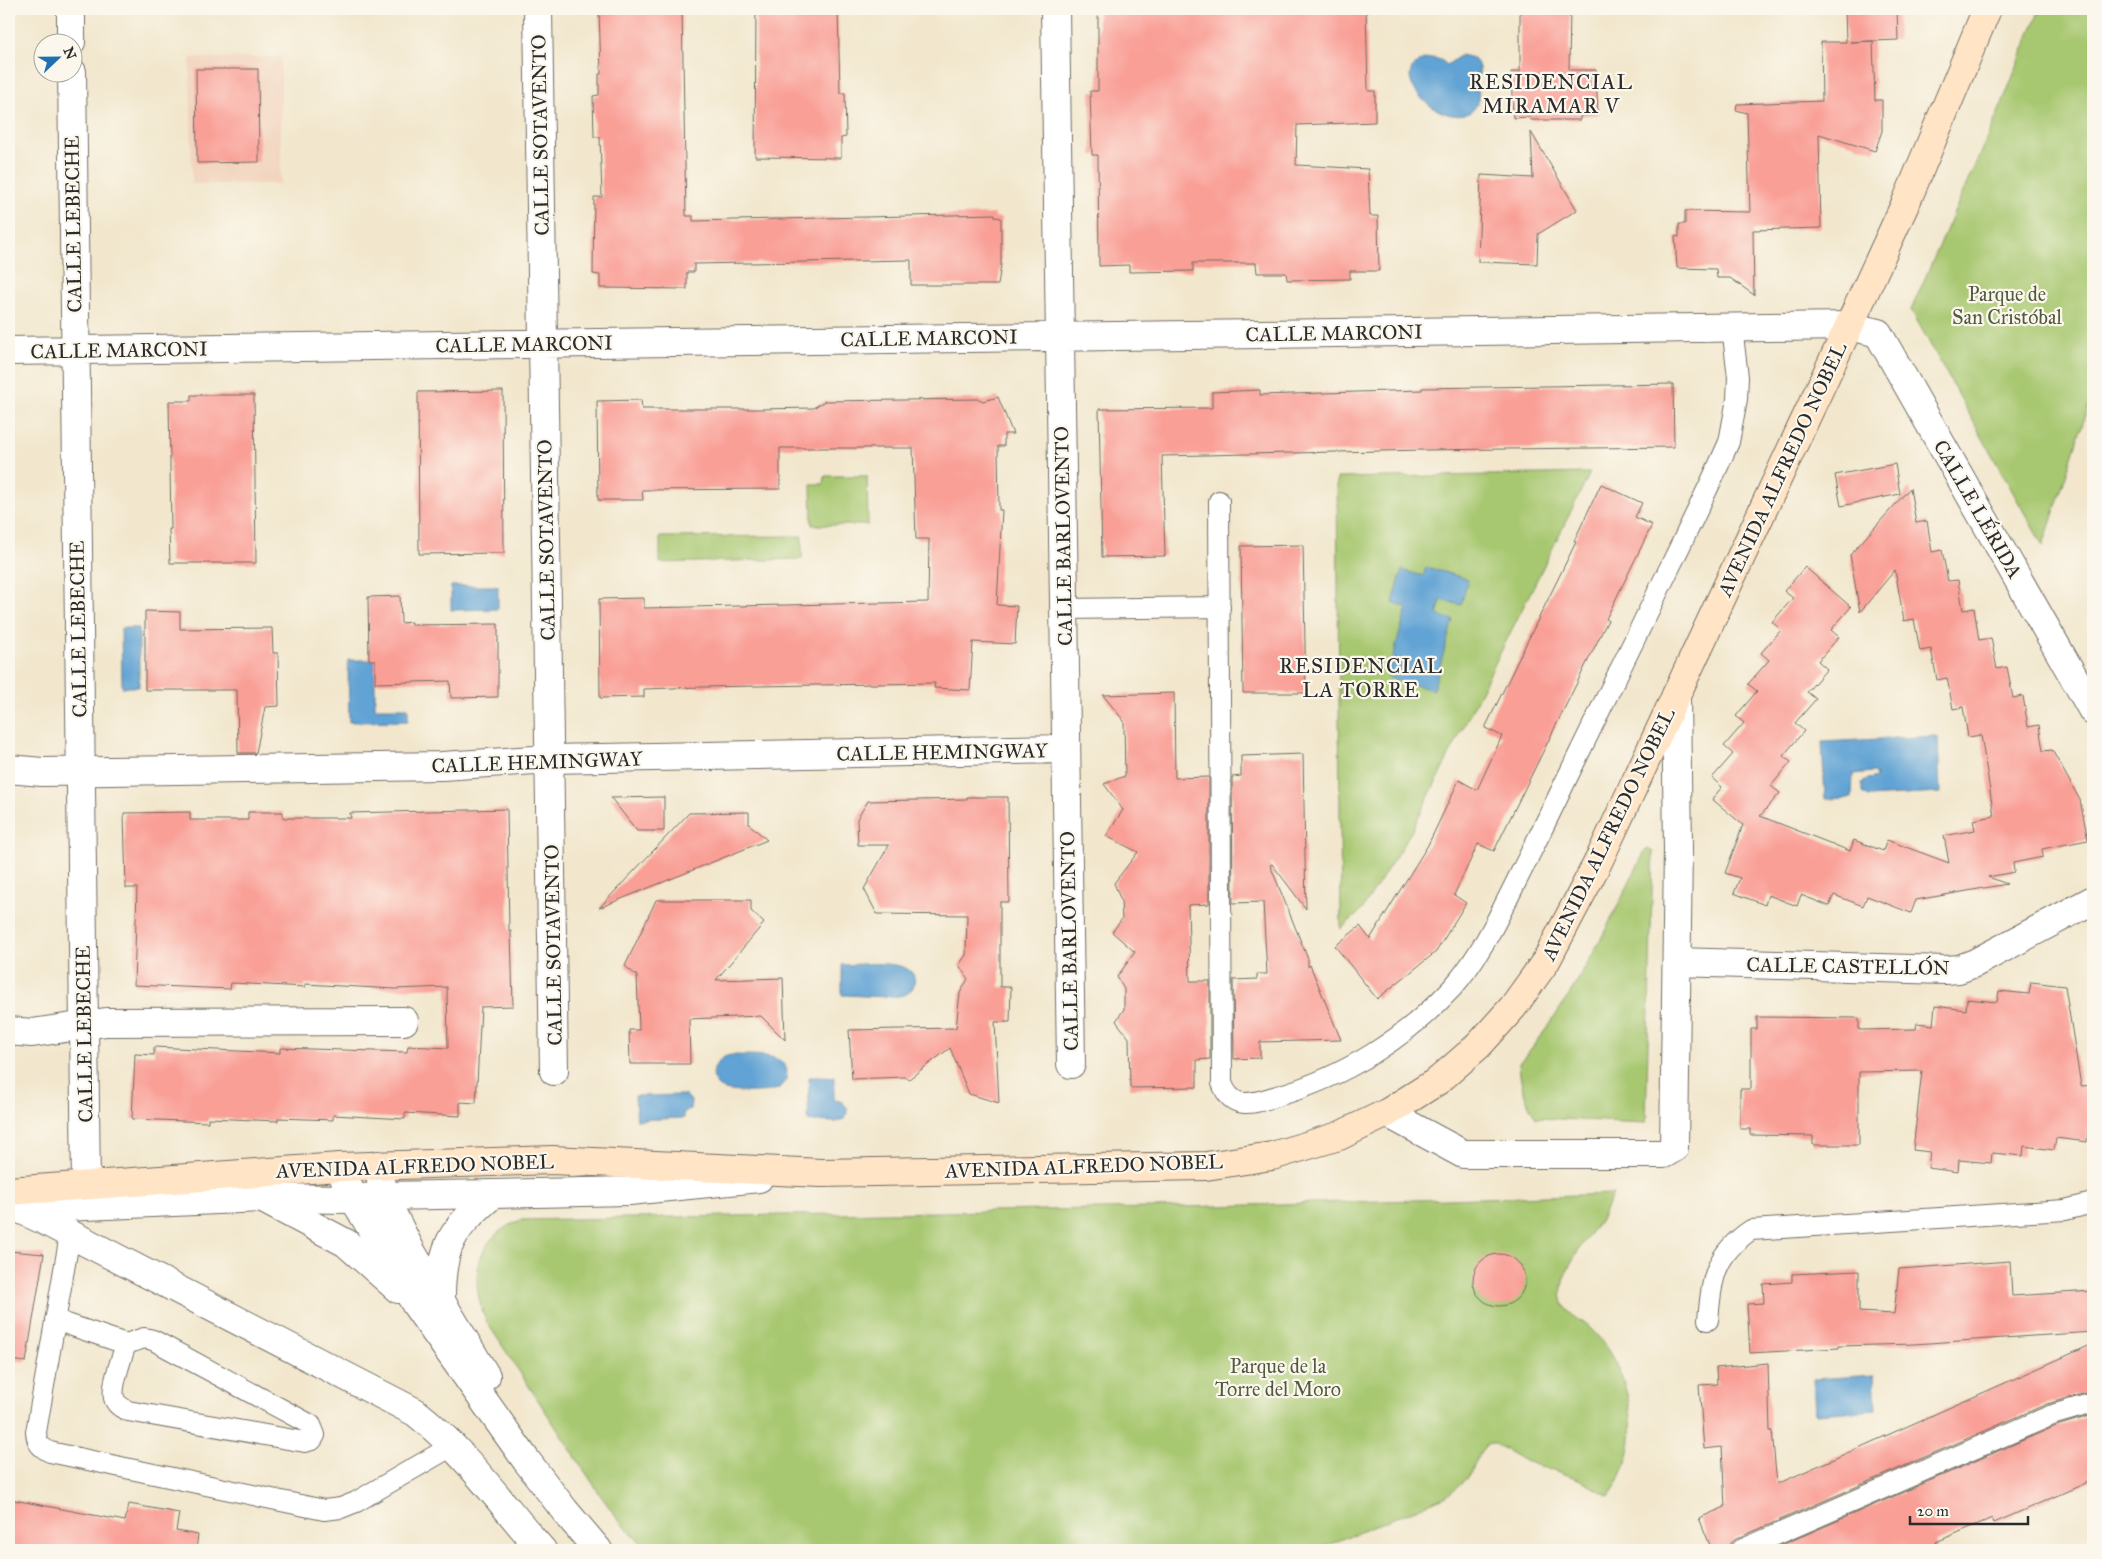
<svg xmlns="http://www.w3.org/2000/svg" width="2102" height="1559" font-family="'IM FELL Great Primer',serif">
  <style>
    .built { fill: #f2d4be }
    .green { fill: #a7c76f; stroke: #69794d }
    .water { fill: #60a3d4; stroke: #466780 }
    .building { fill: #f99f96 }
    .lines { fill: none; stroke-linecap: round; stroke-linejoin: round }
    .service-casing { stroke: #716d64; stroke-width: 22 }
    .minor-casing { stroke: #716d64; stroke-width: 30 }
    .tertiary-casing { stroke: #716d64; stroke-width: 30 }
    .secondary-casing { stroke: #716d64; stroke-width: 30 }
    .service { stroke: #fff; stroke-width: 20 }
    .minor { stroke: #fff; stroke-width: 28 }
    .tertiary { stroke: #fff; stroke-width: 28 }
    .secondary { stroke: #ffe4c6; stroke-width: 28 }
    .labels { text-anchor: middle; stroke-width: 4.5; stroke-linejoin: round; paint-order: stroke }
    .street-label { font-size: 20px; fill: #2b2b2b; stroke: #fbf7ec }
    .park-label { font-size: 20px; fill: #505a3f; stroke: #fbf7ec }
    .neighbourhood-label { font-size: 21px; letter-spacing: 1px; fill: #2b2b2b; stroke: #fbf7ec }
  </style>
  <rect width="100%" height="100%" fill="#fbf7ec"/>
  <filter id="ink" filterUnits="userSpaceOnUse"><feTurbulence type="fractalNoise" baseFrequency=".02" numOctaves="2"/><feDisplacementMap in="SourceGraphic" scale="10" xChannelSelector="R" yChannelSelector="G"/><feConvolveMatrix kernelMatrix="1 2 1 2 8 2 1 2 1" color-interpolation-filters="sRGB"/></filter>
  <filter id="wash" filterUnits="userSpaceOnUse"><feTurbulence type="fractalNoise" baseFrequency=".0096" numOctaves="4" result="noise"/><feDisplacementMap in="SourceGraphic" scale="20" xChannelSelector="R" yChannelSelector="G"/><feGaussianBlur stdDeviation="1.12" result="paint"/><feColorMatrix in="noise" values="0 0 0 0 0 0 0 0 0 0 0 0 0 0 0 0 0 1.4 0 .05"/><feComposite in="paint" operator="in"/></filter>
  <g filter="url(#wash)">
    <rect width="100%" height="100%" fill="#f2e7cd"/>
    <path class="built" d="M281,57V184H192L190,58Z"/>
    <path class="green" d="M2040,9H2093V392L2043,546L1911,310L2001,106Z
      M1590,473L1411,832L1362,910L1341,929L1337,478Z
      M825,476H867L868,525H812L811,484H824Z
      M802,536V559L660,563V537Z
      M1648,849L1653,852L1646,1123L1536,1118C1525,1100 1520,1084 1519,1063C1574,1000 1608,925 1645,851Z
      M1613,1194C1609,1202 1606,1210 1601,1218C1588,1238 1557,1273 1562,1299C1564,1314 1580,1318 1590,1328C1625,1362 1644,1427 1622,1473C1619,1481 1614,1489 1609,1496L1583,1482L1525,1461L1496,1444H1490L1485,1446L1480,1453L1472,1470L1461,1484L1447,1496L1316,1550H649L621,1523L603,1499L486,1321C469,1280 474,1237 521,1220L1151,1208Z"/>
    <path class="water" d="M1461,55L1473,58C1481,65 1482,76 1473,83C1478,90 1481,96 1477,104C1459,140 1385,83 1419,62C1429,56 1440,57 1447,65Z
      M1426,567L1468,579L1461,605L1441,600L1437,615L1453,620L1433,690L1387,677L1407,608L1393,603L1402,570L1423,576Z
      M451,586H498V609L451,610Z
      M121,628H139V687H122Z
      M348,660H375V708H408V721L349,722Z
      M1936,736L1938,737L1940,793L1868,797L1862,793V784L1865,780L1876,777L1875,773L1873,772L1853,774L1852,798L1825,799L1822,742Z
      M842,965C857,965 921,956 914,984C913,989 909,993 904,995C891,999 857,995 842,995Z
      M732,1055C751,1056 799,1050 784,1084C781,1087 778,1089 774,1090C765,1093 730,1093 722,1089C705,1079 715,1056 732,1055Z
      M809,1077H834V1100L841,1101L847,1107L848,1114L844,1119L836,1122L808,1121Z
      M682,1095H686L691,1101L690,1109L683,1113L684,1118L637,1120L635,1096Z
      M1874,1375L1876,1410L1815,1414L1813,1379Z"/>
    <g id="blocks">
      <path class="building" d="M599,9H682L686,216H693V221L995,214V217L1001,218V265L998,285H911V260L694,264V272H687V289L600,288V275L593,274L594,197H602L600,137H594L593,96L599,95V74H601Z
        M756,9H838L840,93H845L846,137L841,138V158L755,157Z
        M1098,9H1366L1368,91H1375V122L1297,125L1296,165L1368,169L1370,216H1378L1379,271H1350V279L1287,280L1286,273H1257L1256,263H1193V271L1129,272V265L1099,266L1098,155H1092L1090,91H1098Z
        M1520,9H1570L1569,70H1596L1598,115L1580,116V120H1531L1530,117L1513,118L1511,72H1520Z
        M1845,9H1897L1898,40L1850,42L1873,41L1875,100H1882V131L1875,151L1819,134L1821,228L1753,230L1754,295L1730,278H1717L1716,269L1677,268L1675,236L1679,237V224H1685V211L1750,212L1747,113L1736,110L1737,104L1822,101L1821,42H1846Z
        M196,69H258L259,162L197,163Z
        M1531,132L1577,210L1538,234L1537,264L1478,262L1481,175L1533,178Z
        M1673,384L1674,447L1423,450L1162,456L1165,556L1102,557L1099,409L1212,408V392L1260,390V395L1422,390V388Z
        M503,391L504,553L419,554L418,392Z
        M191,395H254L256,563H170L169,529H171L169,401H191Z
        M998,397L1013,434H1004V446H998L999,510H1002L997,605L1017,606L1015,644L973,642L970,690L934,688L935,683L701,687L644,689V697L600,698L599,599L644,598V608L928,602L929,539H916L913,448H780V489L642,490L643,500H598L597,401L641,400L642,409H758L813,408L825,401L979,399L983,401Z
        M1895,464L1900,494L1841,506L1835,475Z
        M1601,484L1642,503L1635,517L1652,525L1606,619L1608,620L1494,851L1478,844L1454,895L1466,903L1436,952L1377,999L1335,946L1360,926L1370,939L1428,845L1459,780L1477,790L1502,736L1485,728L1576,542L1574,541Z
        M1910,488L1916,523L1927,521L1932,552L1942,550L1948,581L1958,580L1963,610L1974,608L1979,640L1991,638L1997,669L2007,667L2013,698L2023,696L2028,727L2039,725L2043,751L2052,750L2080,800L2088,840L2042,849L2043,857L2013,863L2014,872L1988,877L2007,884L1916,900L1911,913L1867,896L1863,906L1834,895L1829,906L1801,895L1797,906L1768,895L1765,905L1734,893L1740,878L1725,873L1743,825L1712,799L1722,787L1712,778L1733,754L1724,746L1744,723L1736,716L1757,691L1748,684L1769,660L1761,653L1781,630L1772,622L1793,598L1784,591L1805,567L1851,607L1831,630L1839,637L1818,661L1827,669L1807,692L1816,699L1795,723L1804,731L1783,756L1791,762L1771,786L1780,793L1760,816L1850,851L1854,840L1883,851L1887,840L1949,863L1944,836L1975,830L1973,820L1994,816L1981,735L1968,737L1963,707L1953,709L1947,678L1937,680L1931,649L1920,651L1914,619L1904,621L1895,570L1860,612L1850,555Z
        M1303,545L1306,693H1243L1241,546Z
        M400,596L401,623L411,622V625L498,624V697L451,698L450,681L375,683V660H369L368,597Z
        M145,611L180,612V629L272,628L273,653H278L279,706L265,707L256,753H238L237,690H145Z
        M1174,693L1175,778L1209,777V904L1188,905L1190,981H1210V1059L1197,1060V1087L1130,1088L1129,1038L1116,1021L1124,1009V989L1117,977L1135,952L1112,932L1122,919L1121,901L1114,883L1138,852L1106,836L1123,810L1104,784L1125,776L1124,721L1103,695Z
        M1303,754L1306,909L1272,864L1270,865L1308,959V967L1310,965L1341,1040L1260,1042V1058L1234,1059L1233,980L1257,979V974H1267L1263,902L1233,903L1232,777L1241,776V756Z
        M664,797V831H637L611,798Z
        M967,797H1008L1009,902H1000V987H1011L1010,1022H995L999,1103L969,1094L950,1048L909,1079L904,1077L852,1079L849,1030L956,1028L960,993L968,979L959,965L966,955L967,915L877,914L864,889L889,845H858L857,819L868,801L967,799Z
        M507,809L509,931H511L513,1006L481,1007L476,1103L460,1102V1116L405,1113V1119L333,1115V1120L278,1118V1121L208,1118V1122L132,1119L135,1054L154,1055V1047L280,1053V1048L407,1052L408,1046L448,1048L447,987L395,989L305,984V987L231,983L230,989L134,985L137,888H126L124,813L190,812V820H248V812H283V818H351L350,813Z
        M749,812V824L767,840L599,908L689,813Z
        M656,900H751V911L764,923L716,980L783,978L785,1040L761,1016L689,1019L690,1064H630L629,1030H639L637,976L625,966Z
        M2031,982L2065,986L2081,1086L2093,1085V1131L2088,1130L2087,1142L2056,1138L2054,1150L2024,1146L2023,1156L1992,1153L1991,1163L1959,1160L1958,1172L1928,1168L1930,1152L1913,1150L1922,1071L1859,1072V1145H1813V1136L1750,1135V1129H1740V1089H1751V1029H1757V1017L1859,1018V1030L1916,1029L1917,1023L1933,1025L1935,1006L1966,1010L1967,999L1997,1002L1999,991L2029,994Z
        M9,1251L44,1254L26,1362L9,1360Z
        M1473 1280a26 26 0 1 1 52 0a26 26 0 1 1-52 0Z
        M2010,1261L2012,1296L2093,1291V1332L1914,1344L1839,1346V1348L1750,1353L1747,1304L1764,1303L1763,1284L1792,1282V1274L1859,1271V1312L1894,1314L1899,1269Z
        M2093,1344V1391L2047,1404L1736,1539L1731,1543L1729,1550H1712L1699,1518L1725,1507L1722,1447L1704,1449L1699,1385L1717,1384L1716,1368L1768,1363L1770,1431H1772L1777,1484Z
        M2093,1415V1480L1994,1523L1992,1518L1936,1542L1939,1550H1770L2056,1426Z
        M9,1499L125,1521L129,1504L179,1513L176,1531L198,1535L196,1550H9Z"/>
    </g>
  </g>
  <g filter="url(#ink)">
    <use href="#blocks" fill-opacity="0" stroke="#716d64" stroke-width="1"/>
    <g class="lines">
      <g class="service-casing">
        <path id="service" d="M1219,501L1222,1083C1232,1112 1254,1103 1277,1096C1345,1077 1406,1038 1453,987C1480,956 1497,920 1515,884C1533,848 1551,812 1568,776C1601,707 1635,639 1668,571C1689,528 1710,485 1729,442L1737,399L1738,377L1732,327
          M1064,609L1220,607
          M70,1235L36,1432C37,1443 40,1447 50,1452L324,1510L341,1508L356,1502L452,1446
          M55,1320L126,1344L144,1338L153,1340L311,1425L315,1435L312,1440L305,1442L128,1411C122,1408 116,1405 114,1398C111,1386 122,1357 126,1344
          M1708,1320C1712,1278 1714,1255 1751,1230L2065,1210L2093,1203
          M1741,1550L2052,1415L2093,1403"/>
      </g>
      <g class="minor-casing">
        <path id="minor" d="M71,9V42
          M538,9L554,1071
          M1055,9L1071,1064
          M72,72L86,1185
          M9,351L1849,326L1878,333L2093,711
          M9,769L42,772L442,766L550,759L1066,749
          M1677,962L1945,970L1959,969L1975,963L2093,900
          M9,1031L32,1033L106,1022L404,1021
          M1387,1113L1463,1154H1664L1674,1148L1678,849L1676,695
          M20,1209L261,1198L354,1199L384,1196L493,1194"/>
      </g>
      <g class="tertiary-casing">
        <path id="tertiary" d="M378,1165L384,1196L392,1213L411,1251L486,1376
          M339,1167L354,1199L416,1305L526,1460L565,1511L598,1550
          M261,1198L346,1243L398,1289
          M9,1209H20L43,1220L415,1412C464,1450 501,1504 542,1550
          M441,1298C441,1243 453,1229 493,1194L629,1191L759,1178"/>
      </g>
      <g class="secondary-casing">
        <path id="secondary" d="M9,1191L339,1167L552,1160L821,1173L1206,1166L1272,1156L1339,1136L1387,1113L1439,1080L1479,1045L1513,1007L1546,961L1598,862L1849,326L1907,200L1987,9"/>
      </g>
      <use href="#service" class="service"/>
      <use href="#minor" class="minor"/>
      <use href="#tertiary" class="tertiary"/>
      <use href="#secondary" class="secondary"/>
    </g>
  </g>
  <g class="labels">
    <g class="street-label">
      <text transform="translate(540 135) rotate(-91)" y="7">CALLE SOTAVENTO</text>
      <text transform="translate(73 224) rotate(-91)" y="7">CALLE LEBECHE</text>
      <text transform="translate(1334 333) rotate(-1)" y="7">CALLE MARCONI</text>
      <text transform="translate(929 338) rotate(-1)" y="7">CALLE MARCONI</text>
      <text transform="translate(524 344) rotate(-1)" y="7">CALLE MARCONI</text>
      <text transform="translate(119 350) rotate(-1)" y="7">CALLE MARCONI</text>
      <text transform="translate(1782 469) rotate(-65)" y="7">AVENIDA ALFREDO NOBEL</text>
      <text transform="translate(1978 509) rotate(60)" y="7">CALLE LÉRIDA</text>
      <text transform="translate(1063 536) rotate(-91)" y="7">CALLE BARLOVENTO</text>
      <text transform="translate(546 540) rotate(-91)" y="7">CALLE SOTAVENTO</text>
      <text transform="translate(78 629) rotate(-91)" y="7">CALLE LEBECHE</text>
      <text transform="translate(942 752) rotate(-1)" y="7">CALLE HEMINGWAY</text>
      <text transform="translate(537 762) rotate(-2)" y="7">CALLE HEMINGWAY</text>
      <text transform="translate(1608 834) rotate(-64)" y="7">AVENIDA ALFREDO NOBEL</text>
      <text transform="translate(1069 941) rotate(-91)" y="7">CALLE BARLOVENTO</text>
      <text transform="translate(553 945) rotate(-91)" y="7">CALLE SOTAVENTO</text>
      <text transform="translate(1848 966) rotate(1)" y="7">CALLE CASTELLÓN</text>
      <text transform="translate(84 1034) rotate(-91)" y="7">CALLE LEBECHE</text>
      <text transform="translate(415 1166) rotate(-2)" y="7">AVENIDA ALFREDO NOBEL</text>
      <text transform="translate(1084 1166) rotate(-2)" y="7">AVENIDA ALFREDO NOBEL</text>
    </g>
    <g class="park-label">
      <text x="2007" y="301">Parque de<tspan x="2007" dy="23">San Cristóbal</tspan></text>
      <text x="1278" y="1373">Parque de la<tspan x="1278" dy="23">Torre del Moro</tspan></text>
    </g>
    <g class="neighbourhood-label">
      <text x="1551" y="89">RESIDENCIAL<tspan x="1551" dy="24">MIRAMAR V</tspan></text>
      <text x="1361" y="673">RESIDENCIAL<tspan x="1361" dy="24">LA TORRE</tspan></text>
    </g>
  </g>
  <rect width="2102" height="1559" fill="none" stroke="#fbf7ec" stroke-width="30"/>
  <g transform="translate(58 58) rotate(68)"><circle r="24" fill="#fbf7ec" stroke="#a8a59f"/>
  <path d="M0-4L9 19L0 12L-9 19Z" fill="#1f6fb2"/>
  <text y="-8" font-size="14" font-weight="bold" text-anchor="middle" fill="#2b2b2b">N</text>
  </g>
  <path d="M1910 1516v8h118v-8" fill="none" stroke="#2b2b2b" stroke-width="2.5"/>
  <text x="1917" y="1516" font-size="15" fill="#2b2b2b" stroke="#fbf7ec" stroke-width="4" paint-order="stroke">20 m</text>
</svg>
